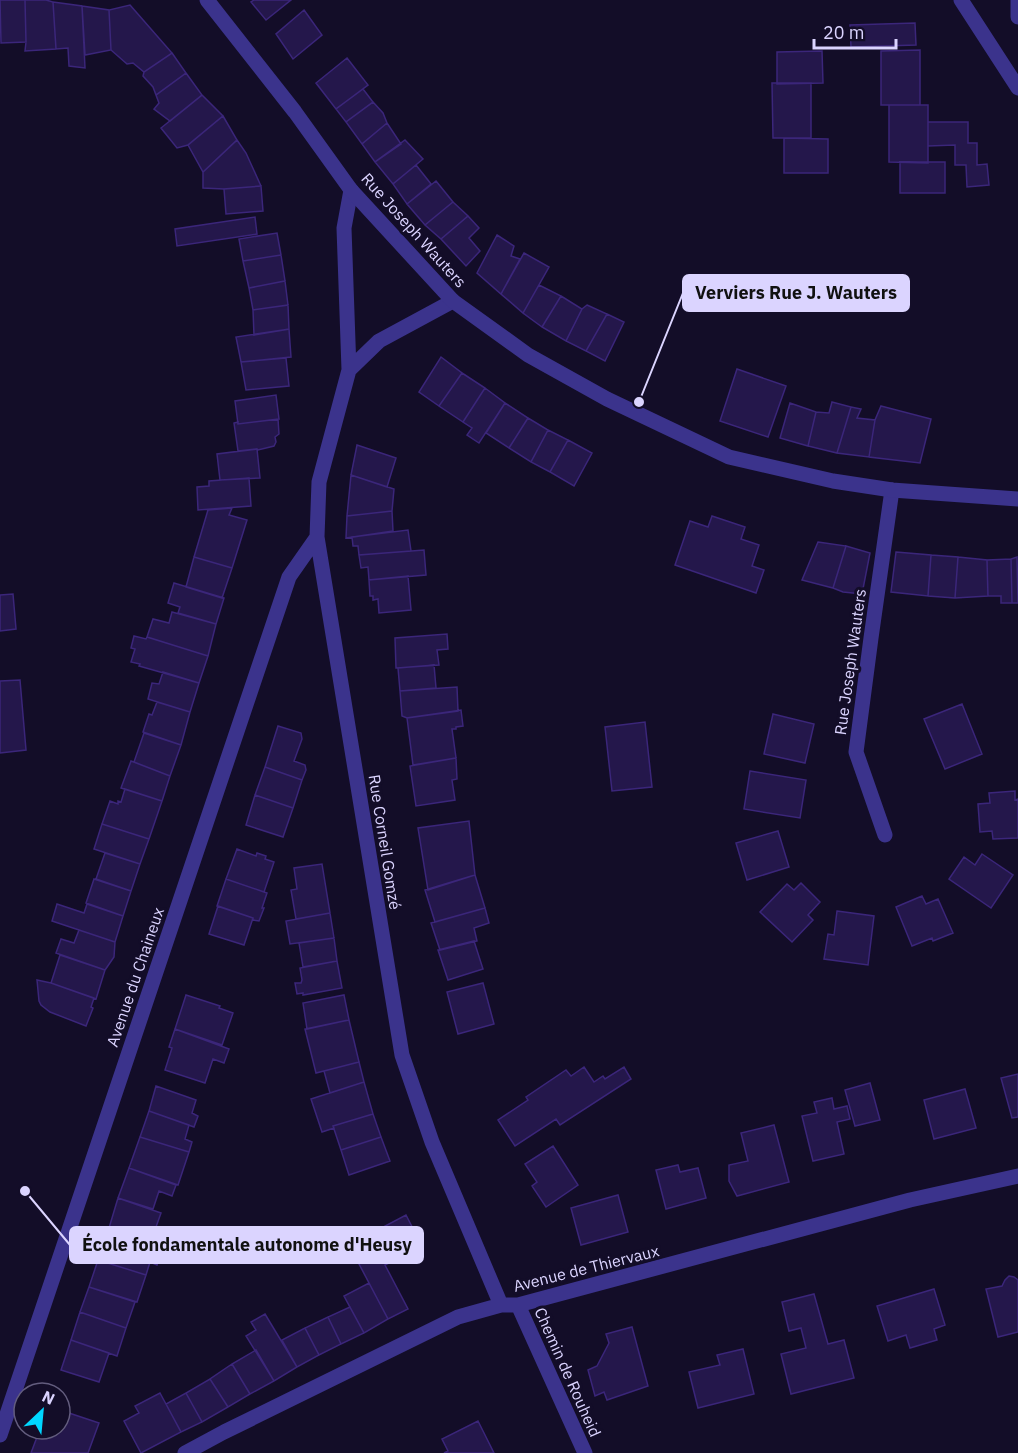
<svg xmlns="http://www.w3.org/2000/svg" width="1018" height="1453" font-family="'IBM Plex Sans',sans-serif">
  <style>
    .building { fill: #24174b; stroke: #3b267a; stroke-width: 1.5 }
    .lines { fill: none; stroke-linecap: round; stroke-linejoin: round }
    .minor { stroke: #3b338c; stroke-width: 15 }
    .tertiary { stroke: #3b338c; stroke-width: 15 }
    .labels { text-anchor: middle; stroke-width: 6; stroke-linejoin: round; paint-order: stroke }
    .street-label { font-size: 16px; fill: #dbd4ff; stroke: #130d28 }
    .leader { fill: none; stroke: #dbd4ff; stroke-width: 2 }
    .callout-dot { fill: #dbd4ff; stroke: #130d28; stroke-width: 2 }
    .callout { fill: #dbd4ff; stroke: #dbd4ff; stroke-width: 2 }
    .callout-label { font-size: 18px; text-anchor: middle; font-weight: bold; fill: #111 }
  </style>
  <rect width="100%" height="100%" fill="#130d28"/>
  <path class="building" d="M0,0H25L26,42L1,43Z
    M25,0H46L53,2L56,49L25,51L26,42Z
    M254,0H291L266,20L251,2Z
    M53,2L82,6L85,68L69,66L68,48L56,49Z
    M130,5L172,53L144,72L133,63L127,64L111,50L109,10Z
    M82,6L109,10L111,50L85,55Z
    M304,10L322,35L293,59L276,34Z
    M915,23L916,45L851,47L850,25Z
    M920,50V105H881V51Z
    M822,51L823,83L777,84V52Z
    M172,53L186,73L156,95L153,87L143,76L144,72Z
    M347,58L368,85L336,109L316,83Z
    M186,73L202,95L170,121L154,109L159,103L156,95Z
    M772,83H811V138H773Z
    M363,89L373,102L346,122L336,109Z
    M202,95L223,116L188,145L177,148L161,128Z
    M373,102L383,113L387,123L362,144L346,122Z
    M889,105H928V163L889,162Z
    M223,116L237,140L203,172L188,145Z
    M928,122H968V143H977V165L987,164L989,185L967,187L966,165H955V145L928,146Z
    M387,123L401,144L375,162L362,144Z
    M784,138L828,139V173H784Z
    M237,140L246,153L261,186L224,189L203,188V172Z
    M405,140L423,159L393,184L375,162Z
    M900,162H945V193H900Z
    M416,165L431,184L407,204L393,184Z
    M436,181L453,202L425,225L407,204Z
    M261,186L263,211L226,214L224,189Z
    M453,202L468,216L441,239L425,225Z
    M468,216L479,228L469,238L480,251L466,266L441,239Z
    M255,217L257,234L177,246L175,229Z
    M277,233L281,255L243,261L239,239Z
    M497,235L514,246L511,256L520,259L501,294L477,273Z
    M524,253L549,267L523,313L501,294Z
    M281,255L285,281L249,288L243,261Z
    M285,281L288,305L253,310L249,288Z
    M539,285L561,296L542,327L523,313Z
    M561,296L582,309L566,341L542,327Z
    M288,305L289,329L254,335L253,310Z
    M587,305L607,314L586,351L566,341L582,309Z
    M607,314L624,322L605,361L586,351Z
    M289,329L291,357L241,362L236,337Z
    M441,357L462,373L439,406L419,392Z
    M286,358L289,386L246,390L241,362Z
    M737,369L786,386L768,437L720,421Z
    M462,373L485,388L463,422L439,406Z
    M485,388L505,403L479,443L467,435L472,428L463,422Z
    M276,395L279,419L238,424L235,401Z
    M832,402L851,407L837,453L808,446L816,412L829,413Z
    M505,403L528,418L509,448L486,433Z
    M790,403L816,412L808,446L780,438Z
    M881,406L931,419L920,463L869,457L875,420Z
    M851,407L861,409L857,418L875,420L869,457L837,453Z
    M528,418L548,430L531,462L509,448Z
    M278,419L279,434L275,437L276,442L274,446L258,450L257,449L238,451L234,423L238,422V424Z
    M548,430L568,440L550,472L531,462Z
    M568,440L592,453L574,486L550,472Z
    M357,445L396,458L387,487L351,475Z
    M257,449L260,478L220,480L217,454Z
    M351,475L394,489L392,511L347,516Z
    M249,478L251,506L198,510L197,487L209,486V481Z
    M232,508L229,515L247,520L232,568L194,557L208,510Z
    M392,511L393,531L346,538L347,516Z
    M712,516L745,527L741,539L759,545L752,566L764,570L756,593L675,565L690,521L708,527Z
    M408,530L411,551L359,555L358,546H353L352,537Z
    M818,542L846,546L833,588L802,580Z
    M846,546L870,553L862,594L843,592L833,588Z
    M424,550L426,575L369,580L368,567L361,568L359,555Z
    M896,552L931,555L928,596L891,592Z
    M931,555L958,557L955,598L928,596Z
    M194,557L232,568L222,598L186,587Z
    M958,557L987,560L988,596L955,598Z
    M1017,557L1018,603H1012L1011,559Z
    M1011,559L1012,603H1001V596H988L987,560Z
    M408,576L411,610L379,613L378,599L373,600V596H370L369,580Z
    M174,583L224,598L216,624L178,613L180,607L168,603Z
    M13,594L16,629L0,631V595Z
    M172,612L216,624L208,656L147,637L153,619L169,623Z
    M447,634L448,649L437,650L439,665L396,668L395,638Z
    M134,636L146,639L147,637L208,656L199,683L139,666L140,664L131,662L135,649L131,648Z
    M434,665L436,688L400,691L398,668Z
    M163,672L199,683L190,712L148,699L152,683L159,684Z
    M20,680L26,750L0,753V681Z
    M457,687L458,711L407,718L402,716L400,691Z
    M157,702L190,712L181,745L143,732L149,714L152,715Z
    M962,704L982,754L945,769L924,719Z
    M461,710L463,726L456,727V729H452L456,758L413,765L407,718Z
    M773,714L814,724L805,763L764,754Z
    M645,722L652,787L612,791L605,727Z
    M278,726L301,733L302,739L294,761L305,765L306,770L302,780L265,767Z
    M144,733L181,745L170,776L134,762Z
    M456,758L457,779L452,780L455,800L416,806L410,766Z
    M131,761L170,776L162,801L121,788Z
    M265,767L302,780L293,808L255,795Z
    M750,771L806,780L800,818L744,809Z
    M125,789L162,801L149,839L102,824L110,801L118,804V801L121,802Z
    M1015,791V800L1018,799V838L993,839L992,831L980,832L978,804L990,803L989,793Z
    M255,795L293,808L283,837L246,825Z
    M469,821L475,875L428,890L418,828Z
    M102,824L149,839L140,864L94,849Z
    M778,831L789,867L747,880L736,843Z
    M237,849L256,856L257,853L266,856L265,859L274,862L264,892L226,879Z
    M105,853L140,864L131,891L96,879Z
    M982,854L1013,875L991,908L949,879L964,857L975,865Z
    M322,864L330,913L296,919L291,890L297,889L294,868Z
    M475,875L485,908L435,922L425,890Z
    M94,879L131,891L123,916L86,903Z
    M226,879L267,893L262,908H264L259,921L253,920V918L217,906Z
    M801,883L820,902L808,915L813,920L792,942L760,912L787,884L794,890Z
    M922,896L926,904L938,899L953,933L933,941L932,938L912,946L896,907Z
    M57,904L84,913L87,904L123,916L115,942L52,921Z
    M218,906L253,918L244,945L209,934Z
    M485,908L489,923L474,928L477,941L440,950L431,923Z
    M837,911L874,916L868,965L824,959L828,934L834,935Z
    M330,913L334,938L290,944L286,921Z
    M79,930L115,942L114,957L105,970L56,953L61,939L74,943Z
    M334,938L337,961L303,967L299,943Z
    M474,941L483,969L448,980L438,950Z
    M60,955L105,970L96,999L51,983Z
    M337,961L342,988L303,995V993L297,994L295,983H301L302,980L300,968Z
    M37,980L51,983L94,998L91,1007L93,1008L86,1026L50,1012L41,1005L39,1001Z
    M483,983L494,1024L458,1034L447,992Z
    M186,995L220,1006L219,1008L233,1013L222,1045L175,1029Z
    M344,995L349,1020L307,1029L303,1003Z
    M349,1020L359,1062L316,1073L305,1029Z
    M175,1029L229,1049L224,1063L213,1059L205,1083L165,1070L172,1048L169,1047Z
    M359,1062L364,1082L330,1093L324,1071Z
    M584,1067L594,1082L603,1076L605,1079L624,1067L631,1079L560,1125L556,1119L515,1146L498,1120L528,1100L526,1097L566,1070L571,1076Z
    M1018,1074V1117L1012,1118L1001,1078Z
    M364,1082L373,1114L333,1126L334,1128L322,1132L311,1099Z
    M870,1083L880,1120L855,1126L845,1090Z
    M156,1086L196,1100L192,1113L198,1116L194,1127L149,1111Z
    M965,1089L976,1128L934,1139L924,1100Z
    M832,1098L834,1109L847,1106L850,1119L837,1122L844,1154L813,1161L802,1116L817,1113L814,1102Z
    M149,1111L189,1125L185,1139L192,1142L189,1152L140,1137Z
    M373,1114L381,1137L341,1150L333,1126Z
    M774,1125L789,1182L737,1196L729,1181V1165L748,1161L741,1133Z
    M140,1137L189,1152L178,1185L129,1168Z
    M381,1137L390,1161L349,1175L341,1150Z
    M553,1146L578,1185L546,1207L532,1186L537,1182L525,1164Z
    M678,1165L680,1172L698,1168L706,1198L666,1209L656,1170Z
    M129,1168L176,1185L172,1196L159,1191L153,1209L118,1198Z
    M618,1195L628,1232L581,1245L571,1208Z
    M118,1198L161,1213L151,1241L109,1228Z
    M406,1215L422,1246L385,1265L408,1309L388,1319L349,1245Z
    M109,1228L164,1245L157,1265L150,1262L146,1275L98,1260Z
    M98,1260L146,1275L137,1302L89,1287Z
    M1009,1276L1014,1277L1018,1280V1332L998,1337L986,1289L1002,1286L1005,1280Z
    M369,1283L388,1319L364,1333L344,1296Z
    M89,1287L135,1302L126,1328L80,1312Z
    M934,1289L945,1325L934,1329L937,1340L910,1348L906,1335L888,1341L877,1306Z
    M814,1294L828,1344L844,1340L854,1378L791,1394L781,1354L806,1348L801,1328L789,1331L782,1302Z
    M350,1307L364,1333L341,1344L328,1317Z
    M80,1312L126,1328L117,1356L71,1340Z
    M265,1314L297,1367L274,1381L246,1336L256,1330L251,1322Z
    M328,1317L341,1344L319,1355L305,1328Z
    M632,1327L648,1386L607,1400L604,1392L595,1396L588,1370L597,1366L609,1343L606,1334Z
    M305,1328L319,1355L297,1367L282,1340Z
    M71,1340L109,1353L99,1382L61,1370Z
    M743,1349L754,1394L698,1408L689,1372L720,1365L717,1355Z
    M256,1350L274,1381L250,1394L232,1364Z
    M232,1364L250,1394L228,1407L210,1379Z
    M210,1379L228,1407L202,1422L186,1393Z
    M160,1393L181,1432L141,1453L124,1421L139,1413L135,1406Z
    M186,1393L202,1422L181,1432L166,1404Z
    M60,1410L99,1423L88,1453H31L40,1429H60Z
    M478,1421L494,1453H444L448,1451L442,1439Z"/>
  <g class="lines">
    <path class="minor" d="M961,0L1018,88
      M1018,0V17
      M351,190L344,228L349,370L319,482L317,537L402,1055L432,1142L501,1305
      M349,370L379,341L453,301
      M885,835L856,752L871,638L892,490
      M518,1305L585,1453
      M0,1435L289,577L317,537
      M185,1453L224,1432L458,1317L501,1305H518L910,1200L1018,1176"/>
    <path class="tertiary" d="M207,0L295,112L351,190L453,301L528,355L607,399L729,457L833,481L892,490L1018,499"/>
  </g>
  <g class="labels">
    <g class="street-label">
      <text transform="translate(414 230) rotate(48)" y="6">Rue Joseph Wauters</text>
      <text transform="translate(850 662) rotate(-82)" y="6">Rue Joseph Wauters</text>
      <text transform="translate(385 842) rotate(81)" y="6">Rue Corneil Gomzé</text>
      <text transform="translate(135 977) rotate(-71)" y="6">Avenue du Chaineux</text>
      <text transform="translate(586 1268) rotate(-14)" y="6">Avenue de Thiervaux</text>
      <text transform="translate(568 1372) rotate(66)" y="6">Chemin de Rouheid</text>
    </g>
  </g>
  <path class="leader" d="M639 402L683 293M25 1191L70 1245"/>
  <g class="callout-dot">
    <circle cx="639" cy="402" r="6"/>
    <circle cx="25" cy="1191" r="6"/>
  </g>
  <g class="callout">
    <rect x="683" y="275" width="226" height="36" rx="6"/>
    <rect x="70" y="1227" width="353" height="36" rx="6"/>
  </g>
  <g class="callout-label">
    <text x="796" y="299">Verviers Rue J. Wauters</text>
    <text x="247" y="1251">École fondamentale autonome d'Heusy</text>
  </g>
  <g transform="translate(42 1411) rotate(26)"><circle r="28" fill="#130d28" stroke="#635d7e" stroke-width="1.5"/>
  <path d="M0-4.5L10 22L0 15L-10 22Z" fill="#00d7ff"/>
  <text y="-9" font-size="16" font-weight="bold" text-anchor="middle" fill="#dbd4ff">N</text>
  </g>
  <path d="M814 39v9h82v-9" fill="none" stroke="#dbd4ff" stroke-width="3"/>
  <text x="823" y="39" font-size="18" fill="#dbd4ff" stroke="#130d28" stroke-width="4.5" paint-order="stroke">20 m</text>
</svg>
